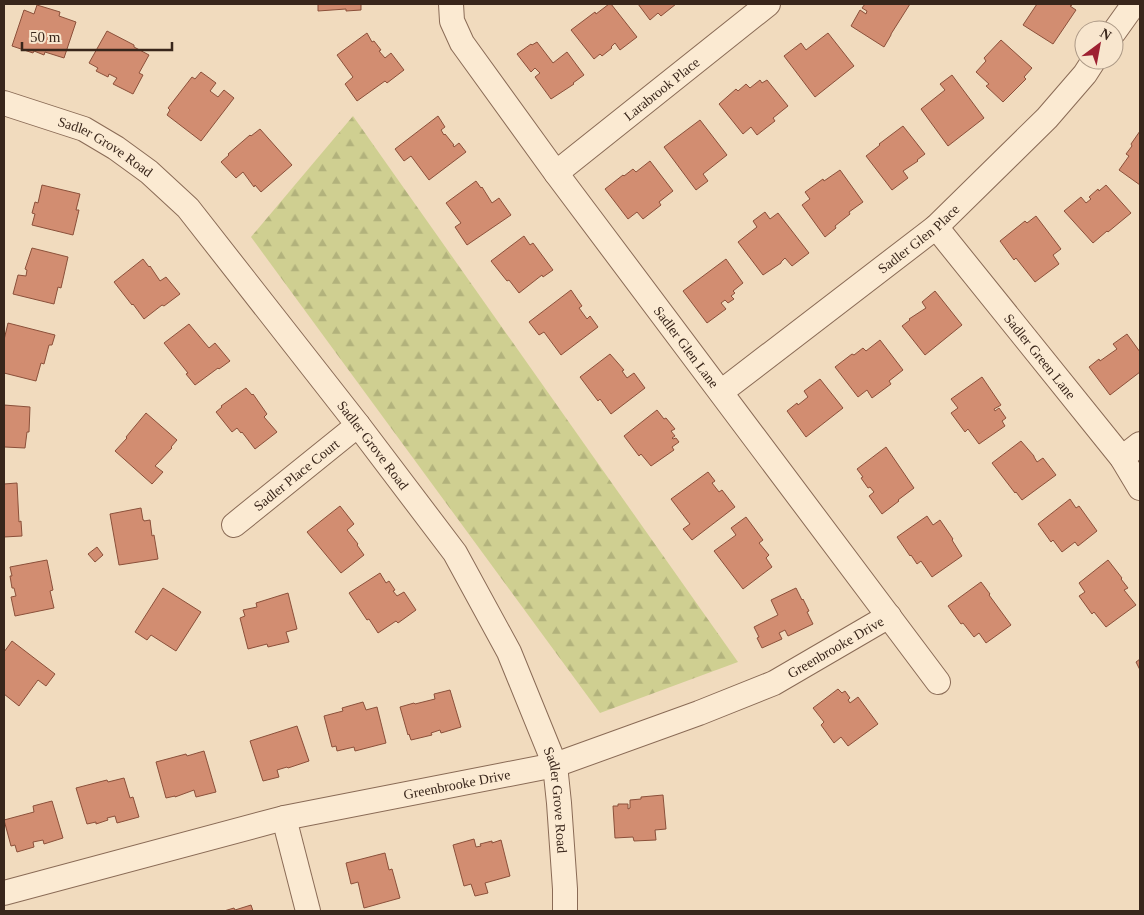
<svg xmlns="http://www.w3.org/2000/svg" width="1144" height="915" font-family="'Times New Roman',serif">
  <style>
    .forest { fill: url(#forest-firs) }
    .building { fill: #d28d71; stroke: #8b503a }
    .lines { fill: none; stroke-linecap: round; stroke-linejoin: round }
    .minor-casing { stroke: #8a6b56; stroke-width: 26 }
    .minor { stroke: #fbead2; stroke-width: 24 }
    .labels { text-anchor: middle; stroke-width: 4; stroke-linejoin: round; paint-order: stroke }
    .street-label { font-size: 14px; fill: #39261b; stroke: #f8e6ce }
  </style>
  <defs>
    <pattern id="forest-firs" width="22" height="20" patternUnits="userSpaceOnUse" patternTransform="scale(1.25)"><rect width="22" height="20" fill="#cfcf91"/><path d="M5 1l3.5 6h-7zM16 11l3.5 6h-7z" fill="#b2b27c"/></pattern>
  </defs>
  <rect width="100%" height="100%" fill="#f1dbbe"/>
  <path class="forest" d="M353,116L738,662L600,713L251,237Z"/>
  <path class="building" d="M318,4H361V10L346,11V9L318,11Z
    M609,4H611L637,37L620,50L615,43L611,47L612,48L602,56L600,54L594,59L571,30L595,12L596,14Z
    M638,4H676L661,16L658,13L650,20Z
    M865,4H910L891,34V35L884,47L851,26L860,10L866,14L867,11L862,8Z
    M1037,4H1070L1072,5L1070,6L1076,10L1053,44L1023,25Z
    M37,5L60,12L59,16L76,22L64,58L45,52L44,55L34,51L33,53L12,46L24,10L34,14Z
    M107,31L134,45V47L149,55L139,73L143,75L133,94L113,84L117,78L109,74L108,77L96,71L98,68L89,63Z
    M367,33L372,42L374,41L381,50L379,51L385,58L391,53L404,70L387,83L385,81L357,101L345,84L353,77L337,55Z
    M828,33L854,66L815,97L784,56L801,43L806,50Z
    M1001,40L1032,68L1024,77L1026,79L1003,102L986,86L989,84L976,72L986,61L984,58Z
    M537,42L553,63L567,52L584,75L573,83L574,84L551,99L535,77L540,73L535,68L531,72L517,54L531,44L532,45Z
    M201,72L216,83L210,91L218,97L224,90L234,98L201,141L167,115L170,110L168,108L192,77L195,79Z
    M952,75L984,118L948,146L921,109L945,90L940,84Z
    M760,80L762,83L767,80L788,106L773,118L775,121L757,135L751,127L743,134L719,104L736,89L738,91L746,84L750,88Z
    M438,116L445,127L441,130L444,135L445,134L454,145H453L454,147L459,143L466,152L429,180L411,156L404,161L395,149Z
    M700,120L727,155L703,174L708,181L696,190L664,147Z
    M903,126L925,154L917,160L918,161L903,171L908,178L892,190L866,156L880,145L879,144Z
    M260,129L292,165L261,192L255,185L254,187L243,172L236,178L221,162L229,155L228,154L250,135L251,136Z
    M1140,131V185L1119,170L1129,156L1126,154L1132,146L1131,144Z
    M650,161L673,191L659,202L661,205L643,219L637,212L628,219L605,189L623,175L624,176L633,169L636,172Z
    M840,170L863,202L849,212L850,214L835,226L836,228L825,237L802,205L810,199L805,192L823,179L824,181Z
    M476,181L481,188L482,187L492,203L499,198L511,215L467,245L455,227L461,223L446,203Z
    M42,185L80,194L76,210H79L73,235L32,225L35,214L32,213L35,202L38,203Z
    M1106,185L1131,213L1108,232L1107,231L1093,243L1064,211L1081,197L1086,203L1091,199L1089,197L1098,189L1099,191Z
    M765,212L770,219L778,213L809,253L792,266L785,258L781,262V263L763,275L738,242L757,227L753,221Z
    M1036,216L1061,249L1053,255L1059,264L1035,282L1016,258L1014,260L1000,241L1025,221L1027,223Z
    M524,236L530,245L533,243L553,270L543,277L542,275L519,293L509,280L507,281L491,261Z
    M32,248L68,257L61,288L58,287L54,304L13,294L18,275L26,276L27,270L25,269Z
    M143,259L149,267L150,266L160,281L166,277L180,294L164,306L162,305L144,319L133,304L132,305L114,282Z
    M726,259L743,283L733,291L735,293L731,296L734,299L728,303L725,300L721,303L726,309L707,323L683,291Z
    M571,290L582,306L579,308L587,319L590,316L598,327L561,355L544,332L539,335L529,322Z
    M935,291L962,325L925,355L902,326L910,320L909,319L926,308L922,302Z
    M8,323L55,335L52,345H49L44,364L41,363L36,381L4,373V340Z
    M189,324L209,348L215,343L230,361L219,369L218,368L195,385L186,374L188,373L164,343Z
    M1127,334L1140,352V372L1110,395L1089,367L1099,359L1100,361L1117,349L1113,344Z
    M880,340L903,370L889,381L891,384L872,398L867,390L858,397L835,367L852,354L854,355L863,348L866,351Z
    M610,354L624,370L622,371L627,378L634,373L645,388L611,414L600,399L598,401L580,377Z
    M982,377L1001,405L994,409L995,411L999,408L1006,418L1002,421L1005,426L979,444L968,429L965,432L951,413L958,408L951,399Z
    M820,379L843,408L806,437L787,411L797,403L798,405L808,397L804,391Z
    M246,388L252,395L253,394L267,414L264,417L277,432L255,449L242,432L241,433L237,428L232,432L216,412L222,407L221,406Z
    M4,405L30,407L29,432H27L25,448L5,447L4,448Z
    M657,410L664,419L666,418L675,429L671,431L675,436L672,438L673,439L676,438L679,442L672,447L674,450L651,466L641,454L639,456L624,436Z
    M146,413L177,440L171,447L172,448L155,466L163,472L152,484L115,451L127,438L126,437Z
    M1021,441L1034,456V457L1037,462L1043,458L1056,475L1022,500L1016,492L1015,493L992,463Z
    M886,447L914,488L898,500L899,501L882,514L869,496L874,492L870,487L868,488L861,478L863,477L857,469Z
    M708,472L715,481L712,483L719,492L722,490L735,507L692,540L683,529L690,524L671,499Z
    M17,483L19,522L21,521L22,536L4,537V484Z
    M1070,499L1076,508L1079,506L1097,531L1078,546L1075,542L1062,552L1053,540L1051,542L1038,524Z
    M340,506L354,524L347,530L358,544L357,545L364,555L341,573L307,532Z
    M141,508L143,520H144V521L150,520L152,536L154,535L158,559L119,565L110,514Z
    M927,516L933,525L940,520L953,539L952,540L962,556L932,577L921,561L917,564L911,555L910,556L897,537Z
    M746,517L763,540L759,543L769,555L766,558L772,567L743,589L714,551L736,535L731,528Z
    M97,547L103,555L95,562L88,554Z
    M47,560L53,590L50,591L54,608L15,616L11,597L16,596L14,588H12L10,576H12L10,567Z
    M1108,560L1122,578L1121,579L1128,588L1124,590L1136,605L1106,627L1094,612L1092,614L1079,596L1085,592L1079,583Z
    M380,573L386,583L389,581L395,590L393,591L397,596L404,592L416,610L398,623L396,621L378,633L369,619L367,620L349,593Z
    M981,582L990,594L989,595L1011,625L986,643L979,633L974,637L963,623L961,624L948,606Z
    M163,588L201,612L176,651L151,635L147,640L135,632Z
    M796,588L802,600L803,599L809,611L807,612L813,624L788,636L785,630L779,633L782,639L762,648L757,638L759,637L754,627L778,615L771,600Z
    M288,593L297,629L286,632L289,642L268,647L267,644L248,649L240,618L245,616L243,610L257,607L256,603Z
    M12,641L55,674L46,686L38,680L19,706L4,694V652Z
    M1140,659V670L1136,662Z
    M838,689L842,693L845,691L850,698L848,700L850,703L858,697L878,724L848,746L841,737L834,743L821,725L824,722L813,708Z
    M450,690L461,727L441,733L440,730L431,733L432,735L411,740L409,734L408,735L400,707L414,703L415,704L435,699L434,694Z
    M363,702L366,710L377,707L386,743L355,751L354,747L337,751L336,746L332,747L324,716L343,711L342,708Z
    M297,726L309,761L288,768L287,767L277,770L279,777L263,781L250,741Z
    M204,751L216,792L196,797L194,790L175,797V796L166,798L156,762L186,754L187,756Z
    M124,778L130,798L133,797L139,817L117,823L115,816L107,818L108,820L96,824V822L87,824L76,788L107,780L108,782Z
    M663,795L666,829L655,830L656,840L634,841L633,837L615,838L613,806H618V804H628V809L630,808V800L641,799V797Z
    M52,801L63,838L44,844L43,840L33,842L34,847L17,852L15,845L11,846L4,820L34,812L33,806Z
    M474,839L476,847L481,846L480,844L492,841V843L501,840L510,876L485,883L488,893L475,896L471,884L464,886L453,845Z
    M385,853L389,870L392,869L400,898L364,908L358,882L351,884L346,863Z
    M251,905L253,911H224L234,908L235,910Z"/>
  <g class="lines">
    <g class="minor-casing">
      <g id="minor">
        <path id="s1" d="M451,4L452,21L462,43L556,173L938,682"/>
        <path d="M1114,32L1134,4"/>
        <path id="s2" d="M4,103L84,129L116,148L149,172L188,208L358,425L455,553L509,652L555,765L559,803L565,889V911"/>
        <path id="s3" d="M556,173L768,4"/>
        <path id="s4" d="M936,227L1122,458L1140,488"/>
        <path id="s5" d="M721,392L936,227L1047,118L1085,74L1094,60"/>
        <path d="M1122,458L1140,444"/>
        <path id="s6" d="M234,525L358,425"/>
        <path d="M284,818L308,911"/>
        <path id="s7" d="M4,893L284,818L555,765L699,713L774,683L889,616"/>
      </g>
    </g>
    <use href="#minor" class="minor"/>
  </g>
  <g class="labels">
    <g class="street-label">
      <text dy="5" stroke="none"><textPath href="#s3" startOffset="135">Larabrook Place</textPath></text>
      <text dy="5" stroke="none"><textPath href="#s2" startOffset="111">Sadler Grove Road</textPath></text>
      <text dy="5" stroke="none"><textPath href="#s5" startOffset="250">Sadler Glen Place</textPath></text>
      <text dy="5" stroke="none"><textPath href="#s1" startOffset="419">Sadler Glen Lane</textPath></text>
      <text dy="5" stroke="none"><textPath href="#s4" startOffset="166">Sadler Green Lane</textPath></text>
      <text dy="5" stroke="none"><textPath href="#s2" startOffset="516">Sadler Grove Road</textPath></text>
      <text dy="5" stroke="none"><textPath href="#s6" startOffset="80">Sadler Place Court</textPath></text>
      <text dy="5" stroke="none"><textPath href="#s7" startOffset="871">Greenbrooke Drive</textPath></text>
      <text dy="5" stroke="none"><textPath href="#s7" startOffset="466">Greenbrooke Drive</textPath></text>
      <text dy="5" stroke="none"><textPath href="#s2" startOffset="921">Sadler Grove Road</textPath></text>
    </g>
  </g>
  <rect width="1144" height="915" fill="none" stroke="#39261b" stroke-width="10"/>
  <g transform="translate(1099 45) rotate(32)"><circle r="24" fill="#f8e6ce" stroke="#ac9986"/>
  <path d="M0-4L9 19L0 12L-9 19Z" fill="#9e2132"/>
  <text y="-8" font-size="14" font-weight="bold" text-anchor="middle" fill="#39261b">N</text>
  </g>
  <path d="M22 42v8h150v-8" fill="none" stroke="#39261b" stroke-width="2.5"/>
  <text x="30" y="42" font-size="15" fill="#39261b" stroke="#f8e6ce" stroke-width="4" paint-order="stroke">50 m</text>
</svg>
